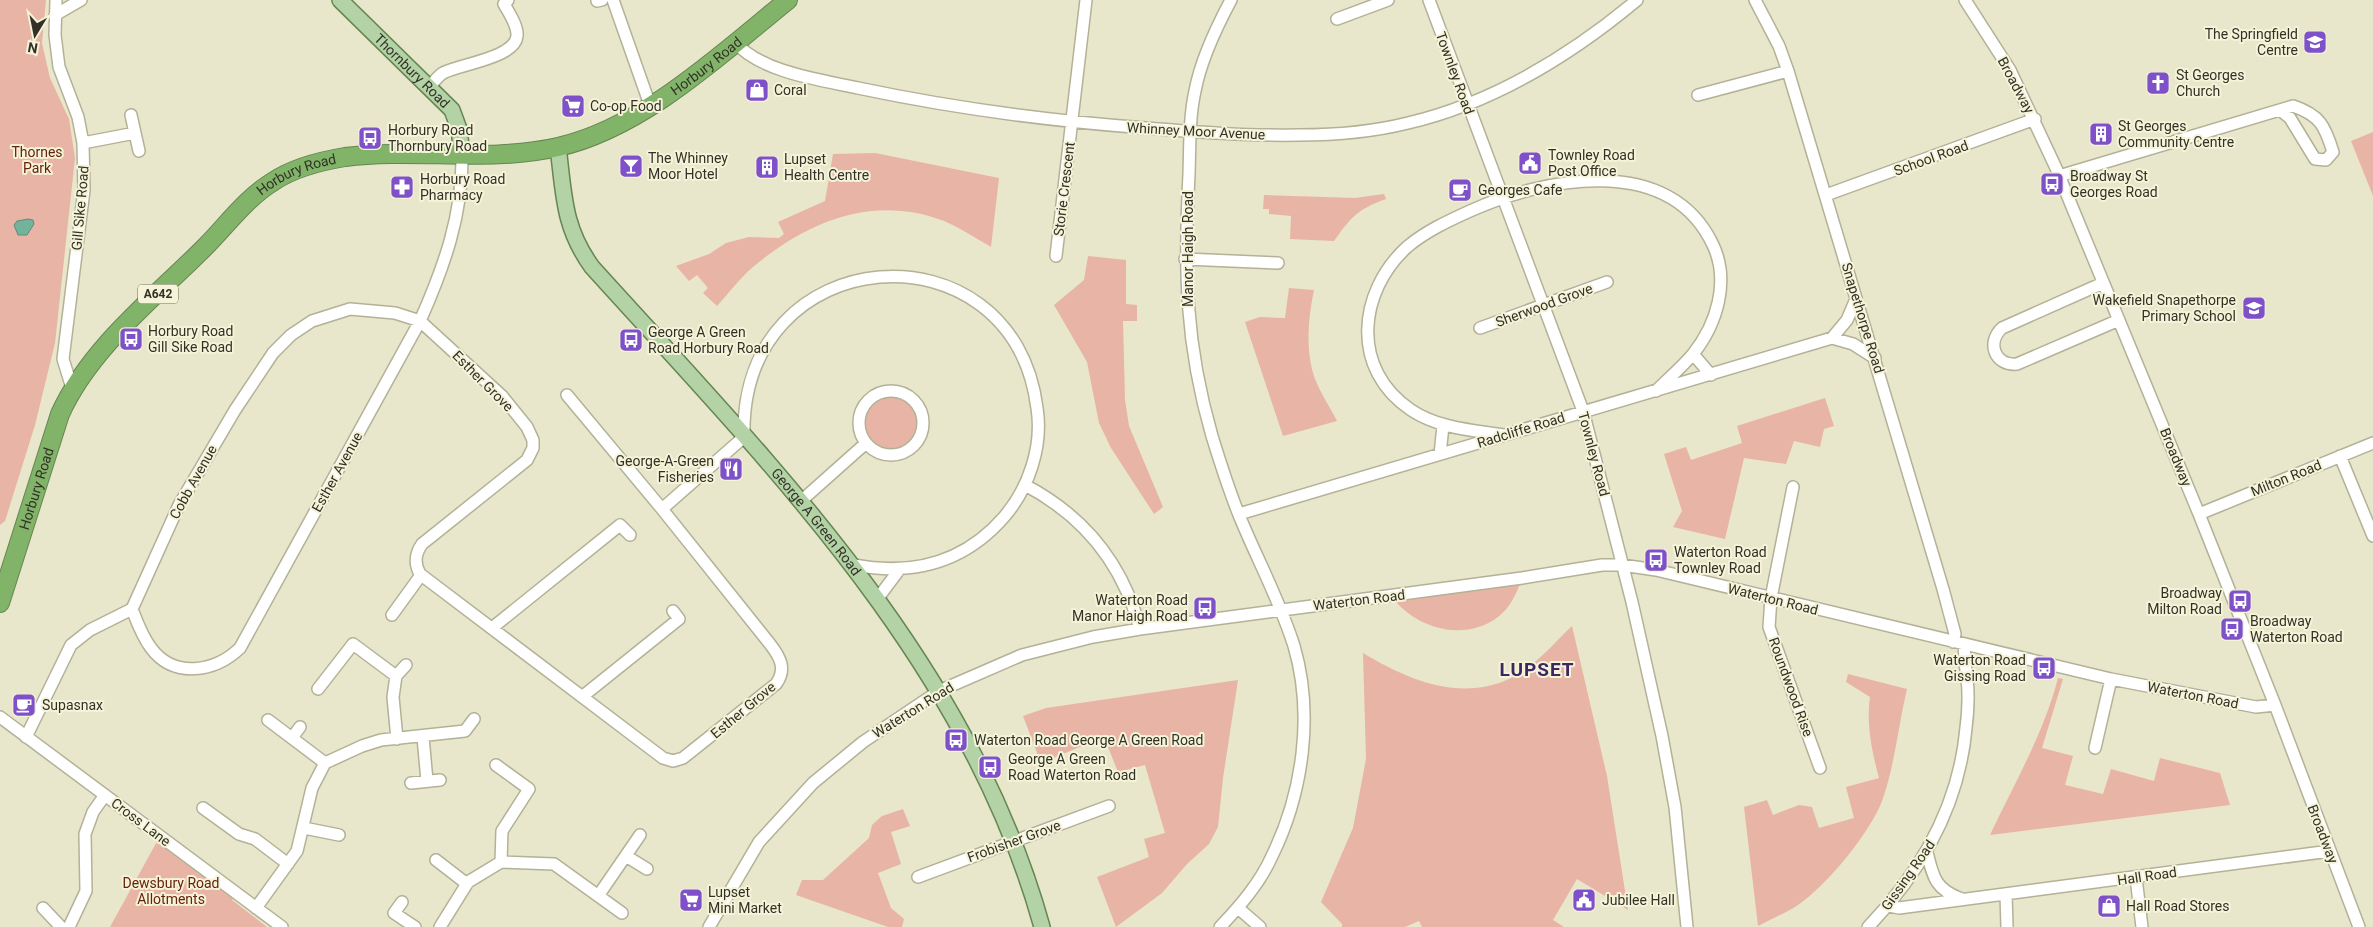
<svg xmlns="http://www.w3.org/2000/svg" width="2373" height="927" font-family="Roboto,sans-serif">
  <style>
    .green { fill: #e8b4a5 }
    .water { fill: #72b39b; stroke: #5f8c78 }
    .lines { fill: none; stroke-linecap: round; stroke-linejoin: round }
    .minor-casing { stroke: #b3b197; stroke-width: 14 }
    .major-casing { stroke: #658652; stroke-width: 18 }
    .highway-casing { stroke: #658652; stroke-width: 20 }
    .minor { stroke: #fff; stroke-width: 11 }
    .major { stroke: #b3d2a5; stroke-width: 15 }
    .highway { stroke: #81b469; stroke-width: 18 }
    .labels { text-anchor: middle; stroke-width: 4; stroke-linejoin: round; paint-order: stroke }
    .shield { fill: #f5f3d8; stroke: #6c6b5c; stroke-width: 1 }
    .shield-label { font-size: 12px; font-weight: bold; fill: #323127 }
    .poi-label { font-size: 14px; fill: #323127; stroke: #f5f3d8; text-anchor: start }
    .street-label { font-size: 14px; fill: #323127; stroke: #f5f3d8 }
    .park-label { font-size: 14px; fill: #67220c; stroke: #f5f3d8 }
    .district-label { font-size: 19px; font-weight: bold; letter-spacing: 1px; fill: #3d2762; stroke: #f5f3d8 }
  </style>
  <rect width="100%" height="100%" fill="#e8e6cb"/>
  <path class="green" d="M0,0H46L42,43L50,78L69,119L75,158L55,343L35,425L5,521L0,525Z
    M2373,132V196L2351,141Z
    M875,153L999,178L991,247C976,238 960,228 944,221C874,194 808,221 753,267C740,278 729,293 717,306L703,293L708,288L697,275L689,281L676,266L709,254L726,243L749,237L779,238L784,234L778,222L825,201L833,154Z
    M1384,194L1386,199C1358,209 1351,217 1334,241L1290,239L1291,216L1269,214V209H1263L1264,195L1355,198Z
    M1088,256L1126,260V304L1137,305V321H1123L1125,400L1129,426L1163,507L1154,514L1111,448L1099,423L1087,362L1054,305L1084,280Z
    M1289,288L1314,290C1308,318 1305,351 1315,379C1321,394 1330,407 1337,421L1283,436L1245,322L1260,317L1285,318Z
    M863 423a28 28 0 1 1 56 0a28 28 0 1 1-56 0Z
    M1825,398L1834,426L1824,429L1820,447L1794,441L1786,464L1744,458L1725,539L1673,527L1682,511L1664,454L1686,447L1691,460L1742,443L1737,426Z
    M1522,578C1517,593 1510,608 1498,617C1463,643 1415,628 1391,596Z
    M1572,626L1607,776L1628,910L1577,879L1553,920L1564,927H1422L1419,921L1405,927H1342V924L1321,902L1353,828L1366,759L1363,653C1408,680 1463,704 1515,676C1536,665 1555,642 1572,626Z
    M1848,674L1907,689C1898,726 1895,765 1882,801C1870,833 1826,886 1798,905C1786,913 1771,919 1758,926L1744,807L1767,800L1773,815L1799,805L1812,807L1819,828L1854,818L1846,787L1879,778C1872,752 1866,724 1870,697L1846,682Z
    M2058,678L2063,679L2042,748L2073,756L2065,785L2103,794L2111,769L2154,781L2160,758L2220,773L2230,805L1990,835C2014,784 2044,733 2058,678Z
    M1238,680L1223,778L1218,827L1209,844L1187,864L1162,893L1116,927L1097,877L1149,857L1144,839L1165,833L1145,765L1118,772L1104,737L1041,763L1023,716L1046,708Z
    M903,809L910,826L891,832L901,864L878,873L891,908L904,919L902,927H888L796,895L802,880H823L869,838L872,825L882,816Z
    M160,836L236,893L232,900L267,927H110Z"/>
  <path class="water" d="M28,219L33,220L34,224L27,235H18L14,225L17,221Z"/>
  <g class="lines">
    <g class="minor-casing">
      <path id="minor" d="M56,0L55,35L59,67L78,117L83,143L84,190L63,359L72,388
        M613,0L650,105
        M1429,0L1583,411L1632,602L1662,736L1675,807L1687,927
        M1755,0L1779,46L1788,71L1943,589L1955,634L1953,642
        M1965,0L2010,70L2056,168L2199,514L2275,705L2359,927
        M597,1L602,0
        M55,15L81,0
        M1337,19L1388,0
        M735,42C760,72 821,80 858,88C953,108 1050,121 1146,128C1197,132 1248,136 1299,135C1335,135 1372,132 1408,123C1493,103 1571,55 1637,0
        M430,86C434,82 438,76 443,73C460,64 515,58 517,36C518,26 509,13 504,4L508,0
        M1698,95L1788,71
        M131,115L139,151
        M83,143L135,133
        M2059,176L2293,106C2320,115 2325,126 2333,152L2326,160L2315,159L2290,118L2280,110
        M1826,195L2035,119
        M1056,256L1086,0
        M1185,259L1278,263
        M2103,283L2002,328C1986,343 1995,366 2017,364L2119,320
        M1480,328L1607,282
        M1832,338L1847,320L1856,299
        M1693,354L1711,375
        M859 423a32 32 0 1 1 64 0a32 32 0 1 1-64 0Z
        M1503,435C1471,430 1438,428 1411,410C1350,369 1358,292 1407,247C1426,231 1448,221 1470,211C1545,177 1670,153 1713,245C1730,281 1717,324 1693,354C1682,367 1668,379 1656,391
        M1440,454L1443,426
        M2340,456L2373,536
        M1025,485C1084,516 1123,564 1140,629
        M1793,487L1771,598L1769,627L1820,768
        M801,501L865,444
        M662,509L744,437C739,238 1013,219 1037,408C1043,446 1029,488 1004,517C964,563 913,576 854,565
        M1239,514L1832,338L1853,344L1875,358
        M2199,514L2373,443
        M878,598L899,570
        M132,609C137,622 142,636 151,648C174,679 215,672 240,648L420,321C444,267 463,214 462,155
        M392,615L421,575
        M492,628L620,525L630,535
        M396,676L406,665
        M318,689L353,644L396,676L393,697L397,739
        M583,696L679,619L673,611
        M0,717L282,927
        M268,720L325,763
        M26,737L71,645L90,630L132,609L179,505L235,410L273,353L291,335L312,321L350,309L395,313L420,321L502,396L527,427L533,440V448L527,460L422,544C415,554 414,563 420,574L663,758L673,761L683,758L776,684C787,669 780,657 770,644L662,509L567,395
        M423,737L427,781
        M292,738L300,727
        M2095,748L2111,679
        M496,765L529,789L502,831L501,862
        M411,783L440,780
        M203,808L239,834L255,839L288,864
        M304,828L339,835
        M1927,852C1933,878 1936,890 1962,899
        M626,856L647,869
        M436,860L467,884
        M918,877L1109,806
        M2136,878L2142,927
        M2006,894L2007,927
        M598,896L640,835
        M402,902L394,913L415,927
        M1889,906L1899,908L2330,851
        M43,908L61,927
        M256,908L297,851L312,788L325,763L362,746L381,740L465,731L474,719
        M1238,908L1260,927
        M69,927L86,891L85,834L93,812L105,795
        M440,927L468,882L501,862L554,864L622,913
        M709,927L759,842L813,783L863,742L939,691L1022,655L1093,637L1140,629L1522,578L1602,565H1622L1656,570L2111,679L2256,707L2275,705
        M1220,927C1240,906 1260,883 1272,856C1303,793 1314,714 1294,646C1280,601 1257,559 1239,515C1229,490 1220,462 1212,436C1185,343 1184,269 1189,174C1190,146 1189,118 1195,91C1201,59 1216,28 1231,0
        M1868,927C1921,872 1959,806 1966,728C1968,712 1969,695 1967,679C1966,667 1963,656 1965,644"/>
    </g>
    <g class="major-casing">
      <g id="major">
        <path id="s1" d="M340,0L452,110L459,129L462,155"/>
        <path id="s2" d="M558,147C564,194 563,227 592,267C772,466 968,661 1042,927"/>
      </g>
    </g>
    <g class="highway-casing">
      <g id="highway">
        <path id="s3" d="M0,603L60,414C90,348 153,299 204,248C227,225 246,198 274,181C295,167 321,161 345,157C416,148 488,163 558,147C643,128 721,54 788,0"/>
      </g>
    </g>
    <use href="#minor" class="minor"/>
    <use href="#major" class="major"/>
    <use href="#highway" class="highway"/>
  </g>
  <defs>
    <g id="school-square" transform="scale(1.25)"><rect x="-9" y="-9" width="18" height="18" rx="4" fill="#7f51c9" stroke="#f5f3d8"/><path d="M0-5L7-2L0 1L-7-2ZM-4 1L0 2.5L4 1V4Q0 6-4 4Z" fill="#fff"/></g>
    <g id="church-square" transform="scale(1.25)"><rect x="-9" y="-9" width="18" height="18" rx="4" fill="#7f51c9" stroke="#f5f3d8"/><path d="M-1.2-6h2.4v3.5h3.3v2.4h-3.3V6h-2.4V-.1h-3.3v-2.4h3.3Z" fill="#fff"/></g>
    <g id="shop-square" transform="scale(1.25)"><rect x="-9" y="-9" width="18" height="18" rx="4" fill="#7f51c9" stroke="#f5f3d8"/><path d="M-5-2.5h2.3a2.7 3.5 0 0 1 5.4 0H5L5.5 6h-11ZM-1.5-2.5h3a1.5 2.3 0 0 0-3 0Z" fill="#fff"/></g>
    <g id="supermarket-square" transform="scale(1.25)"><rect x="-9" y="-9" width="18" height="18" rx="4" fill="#7f51c9" stroke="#f5f3d8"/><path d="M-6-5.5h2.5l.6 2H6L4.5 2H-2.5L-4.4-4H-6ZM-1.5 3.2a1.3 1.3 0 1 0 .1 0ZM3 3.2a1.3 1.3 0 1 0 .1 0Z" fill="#fff"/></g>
    <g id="building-square" transform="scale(1.25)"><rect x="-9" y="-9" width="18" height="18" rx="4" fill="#7f51c9" stroke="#f5f3d8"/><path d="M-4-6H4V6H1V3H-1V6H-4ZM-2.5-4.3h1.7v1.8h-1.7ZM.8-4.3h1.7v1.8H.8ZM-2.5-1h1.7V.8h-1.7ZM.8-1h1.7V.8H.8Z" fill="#fff"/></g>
    <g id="bus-square" transform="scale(1.25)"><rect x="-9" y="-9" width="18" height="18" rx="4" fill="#7f51c9" stroke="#f5f3d8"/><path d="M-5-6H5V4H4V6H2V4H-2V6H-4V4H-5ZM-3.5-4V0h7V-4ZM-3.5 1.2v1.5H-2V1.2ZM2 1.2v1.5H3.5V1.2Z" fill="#fff"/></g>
    <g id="civic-square" transform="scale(1.25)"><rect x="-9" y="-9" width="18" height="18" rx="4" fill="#7f51c9" stroke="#f5f3d8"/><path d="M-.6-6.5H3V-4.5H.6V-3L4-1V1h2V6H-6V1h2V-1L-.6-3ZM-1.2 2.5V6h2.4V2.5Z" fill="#fff"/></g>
    <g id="bar-square" transform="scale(1.25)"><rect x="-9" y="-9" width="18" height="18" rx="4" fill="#7f51c9" stroke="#f5f3d8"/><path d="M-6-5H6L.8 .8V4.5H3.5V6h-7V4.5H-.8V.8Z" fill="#fff"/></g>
    <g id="pharmacy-square" transform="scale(1.25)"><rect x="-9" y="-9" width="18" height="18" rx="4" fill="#7f51c9" stroke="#f5f3d8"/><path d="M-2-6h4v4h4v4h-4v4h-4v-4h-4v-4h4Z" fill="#fff"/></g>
    <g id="cafe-square" transform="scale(1.25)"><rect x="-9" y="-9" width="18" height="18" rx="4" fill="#7f51c9" stroke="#f5f3d8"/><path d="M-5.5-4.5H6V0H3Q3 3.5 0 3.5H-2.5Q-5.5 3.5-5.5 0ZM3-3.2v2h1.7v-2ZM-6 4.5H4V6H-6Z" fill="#fff"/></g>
    <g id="restaurant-square" transform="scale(1.25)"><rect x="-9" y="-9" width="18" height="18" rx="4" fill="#7f51c9" stroke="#f5f3d8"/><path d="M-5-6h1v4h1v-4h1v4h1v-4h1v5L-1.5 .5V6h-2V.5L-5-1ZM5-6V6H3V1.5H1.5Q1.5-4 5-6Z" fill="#fff"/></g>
  </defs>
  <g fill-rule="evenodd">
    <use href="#school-square" x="2315" y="42"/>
    <use href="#church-square" x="2158" y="83"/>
    <use href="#shop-square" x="757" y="90"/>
    <use href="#supermarket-square" x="573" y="106"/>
    <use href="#building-square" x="2101" y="134"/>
    <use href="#bus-square" x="370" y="138"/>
    <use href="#civic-square" x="1530" y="163"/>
    <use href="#bar-square" x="631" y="166"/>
    <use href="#building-square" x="767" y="167"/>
    <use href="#bus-square" x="2052" y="184"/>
    <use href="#pharmacy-square" x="402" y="187"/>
    <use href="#cafe-square" x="1460" y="190"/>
    <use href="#school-square" x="2254" y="308"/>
    <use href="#bus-square" x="131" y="339"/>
    <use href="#bus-square" x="631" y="340"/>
    <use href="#restaurant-square" x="731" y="469"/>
    <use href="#bus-square" x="1656" y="560"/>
    <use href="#bus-square" x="2240" y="601"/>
    <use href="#bus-square" x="1205" y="608"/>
    <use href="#bus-square" x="2232" y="629"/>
    <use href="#bus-square" x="2044" y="668"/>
    <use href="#cafe-square" x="24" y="705"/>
    <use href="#bus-square" x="956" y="740"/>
    <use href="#bus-square" x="990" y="767"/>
    <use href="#supermarket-square" x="691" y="900"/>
    <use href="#civic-square" x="1584" y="900"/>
    <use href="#shop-square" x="2109" y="906"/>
  </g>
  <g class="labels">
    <rect class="shield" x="138" y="284.5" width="40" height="19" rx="4"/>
    <g class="shield-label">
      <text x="158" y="298">A642</text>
    </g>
    <g class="poi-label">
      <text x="2298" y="39" text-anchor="end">The Springfield<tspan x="2298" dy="16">Centre</tspan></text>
      <text x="2176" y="80">St Georges<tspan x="2176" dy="16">Church</tspan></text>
      <text x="774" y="95">Coral</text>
      <text x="590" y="111">Co-op Food</text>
      <text x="2118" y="131">St Georges<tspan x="2118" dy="16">Community Centre</tspan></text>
      <text x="388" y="135">Horbury Road<tspan x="388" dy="16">Thornbury Road</tspan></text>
      <text x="1548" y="160">Townley Road<tspan x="1548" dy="16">Post Office</tspan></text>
      <text x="648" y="163">The Whinney<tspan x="648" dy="16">Moor Hotel</tspan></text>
      <text x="784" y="164">Lupset<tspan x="784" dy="16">Health Centre</tspan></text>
      <text x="2070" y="181">Broadway St<tspan x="2070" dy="16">Georges Road</tspan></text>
      <text x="420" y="184">Horbury Road<tspan x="420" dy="16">Pharmacy</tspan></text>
      <text x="1478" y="195">Georges Cafe</text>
      <text x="2236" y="305" text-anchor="end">Wakefield Snapethorpe<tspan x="2236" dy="16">Primary School</tspan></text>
      <text x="148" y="336">Horbury Road<tspan x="148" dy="16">Gill Sike Road</tspan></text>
      <text x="648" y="337">George A Green<tspan x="648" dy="16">Road Horbury Road</tspan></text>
      <text x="714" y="466" text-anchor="end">George-A-Green<tspan x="714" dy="16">Fisheries</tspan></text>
      <text x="1674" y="557">Waterton Road<tspan x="1674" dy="16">Townley Road</tspan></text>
      <text x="2222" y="598" text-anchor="end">Broadway<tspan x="2222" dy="16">Milton Road</tspan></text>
      <text x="1188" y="605" text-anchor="end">Waterton Road<tspan x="1188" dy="16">Manor Haigh Road</tspan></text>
      <text x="2250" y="626">Broadway<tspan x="2250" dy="16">Waterton Road</tspan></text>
      <text x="2026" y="665" text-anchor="end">Waterton Road<tspan x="2026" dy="16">Gissing Road</tspan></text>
      <text x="42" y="710">Supasnax</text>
      <text x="974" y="745">Waterton Road George A Green Road</text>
      <text x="1008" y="764">George A Green<tspan x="1008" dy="16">Road Waterton Road</tspan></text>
      <text x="708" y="897">Lupset<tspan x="708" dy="16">Mini Market</tspan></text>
      <text x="1602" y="905">Jubilee Hall</text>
      <text x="2126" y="911">Hall Road Stores</text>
    </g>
    <g class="street-label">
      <text dy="5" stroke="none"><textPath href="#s3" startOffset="976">Horbury Road</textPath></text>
      <text dy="5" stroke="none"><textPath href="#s1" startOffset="101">Thornbury Road</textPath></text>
      <text transform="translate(1455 73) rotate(70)" y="5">Townley Road</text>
      <text transform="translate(2016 85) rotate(62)" y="5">Broadway</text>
      <text transform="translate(1196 131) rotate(3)" y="5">Whinney Moor Avenue</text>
      <text transform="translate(1931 158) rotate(-20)" y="5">School Road</text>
      <text dy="5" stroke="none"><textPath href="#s3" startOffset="540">Horbury Road</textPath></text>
      <text transform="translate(1064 189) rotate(-83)" y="5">Storie Crescent</text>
      <text transform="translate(80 208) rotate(-85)" y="5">Gill Sike Road</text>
      <text transform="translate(1188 249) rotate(-90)" y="5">Manor Haigh Road</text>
      <text transform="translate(1544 305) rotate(-20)" y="5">Sherwood Grove</text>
      <text transform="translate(1863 318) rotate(73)" y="5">Snapethorpe Road</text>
      <text transform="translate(483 381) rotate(45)" y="5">Esther Grove</text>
      <text transform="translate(1521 430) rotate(-17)" y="5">Radcliffe Road</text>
      <text transform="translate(1594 454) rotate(75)" y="5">Townley Road</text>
      <text transform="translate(2176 457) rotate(68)" y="5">Broadway</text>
      <text transform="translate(337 472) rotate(-61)" y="5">Esther Avenue</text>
      <text transform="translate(2286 478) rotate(-22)" y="5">Milton Road</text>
      <text transform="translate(193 482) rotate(-61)" y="5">Cobb Avenue</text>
      <text dy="5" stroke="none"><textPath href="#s3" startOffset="120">Horbury Road</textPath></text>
      <text dy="5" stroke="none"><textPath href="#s2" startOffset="466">George A Green Road</textPath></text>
      <text transform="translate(1773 599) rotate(14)" y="5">Waterton Road</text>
      <text transform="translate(1359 600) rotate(-7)" y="5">Waterton Road</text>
      <text transform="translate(1791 687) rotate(70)" y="5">Roundwood Rise</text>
      <text transform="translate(2193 695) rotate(11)" y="5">Waterton Road</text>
      <text transform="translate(743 710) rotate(-40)" y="5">Esther Grove</text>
      <text transform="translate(913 710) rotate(-32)" y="5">Waterton Road</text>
      <text transform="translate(141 822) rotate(37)" y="5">Cross Lane</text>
      <text transform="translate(2323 834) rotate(69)" y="5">Broadway</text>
      <text transform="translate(1014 841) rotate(-20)" y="5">Frobisher Grove</text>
      <text transform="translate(1908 875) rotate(-55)" y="5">Gissing Road</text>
      <text transform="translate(2147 876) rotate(-8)" y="5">Hall Road</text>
    </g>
    <g class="park-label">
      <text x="37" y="157">Thornes<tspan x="37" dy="16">Park</tspan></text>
      <text x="171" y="888">Dewsbury Road<tspan x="171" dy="16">Allotments</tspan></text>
    </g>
    <g class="district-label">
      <text x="1537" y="676">LUPSET</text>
    </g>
  </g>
  <g transform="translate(35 35) rotate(190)" stroke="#f5f3d8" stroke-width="4" paint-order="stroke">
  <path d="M0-4L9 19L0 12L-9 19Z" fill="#323127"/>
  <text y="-8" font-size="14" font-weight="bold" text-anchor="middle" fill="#323127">N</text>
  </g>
</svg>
